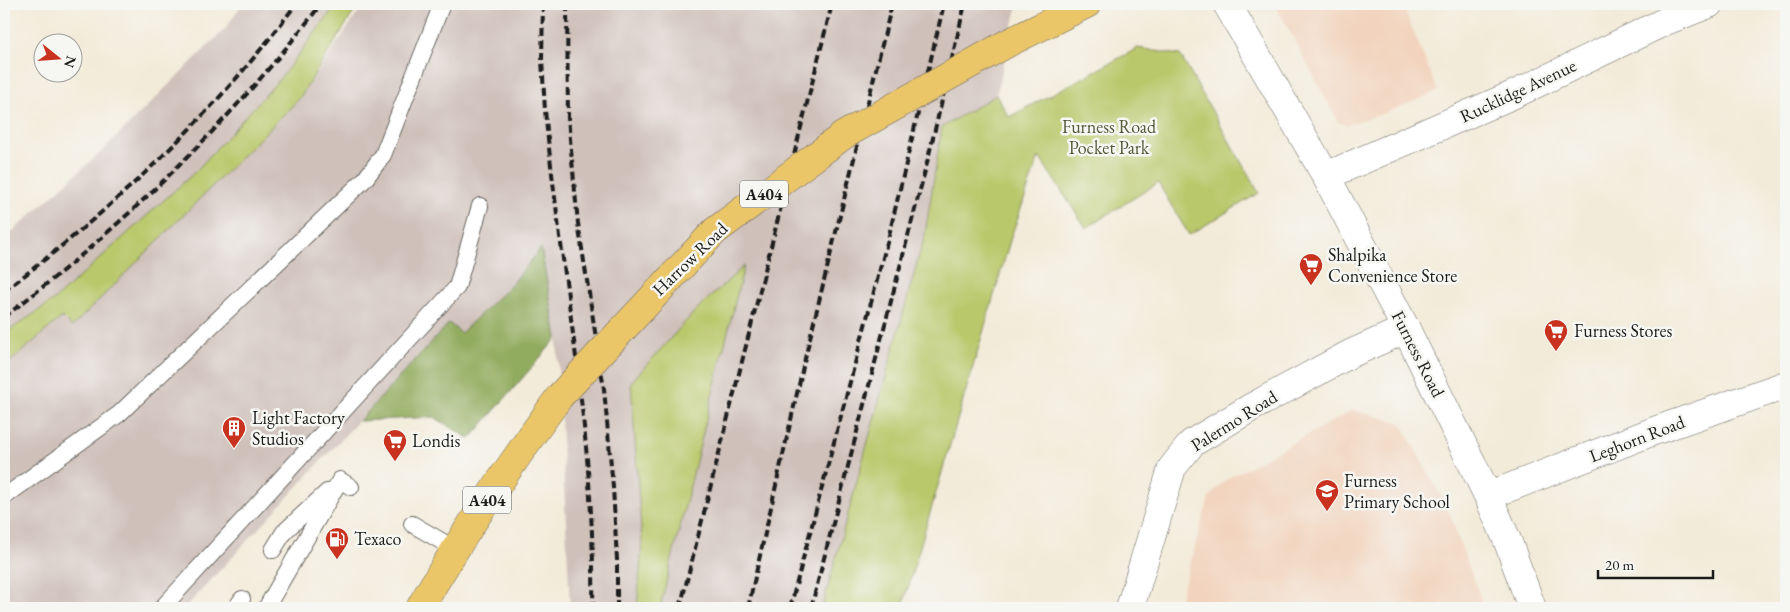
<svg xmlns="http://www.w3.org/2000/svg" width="1790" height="612" font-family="'EB Garamond',serif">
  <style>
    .built { fill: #f2d4be }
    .industrial { fill: #cfc0ba }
    .green { fill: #b9c86b; stroke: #6a7244 }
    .forest { fill: #92ac5f; stroke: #57643e }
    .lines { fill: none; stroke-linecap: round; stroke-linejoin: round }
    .service-casing { stroke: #67645e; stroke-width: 18 }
    .minor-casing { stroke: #67645e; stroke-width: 29 }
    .tertiary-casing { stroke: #67645e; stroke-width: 29 }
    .primary-casing { stroke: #67645e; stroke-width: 29 }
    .service { stroke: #fff; stroke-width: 16 }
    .minor { stroke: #fff; stroke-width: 28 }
    .tertiary { stroke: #fff; stroke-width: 28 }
    .primary { stroke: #ebc669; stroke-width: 28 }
    .rail { stroke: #1c1c1c; stroke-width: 4; stroke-dasharray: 8 4; stroke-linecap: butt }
    .primary-bridge-casing { stroke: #67645e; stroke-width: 29; stroke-linecap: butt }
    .primary-bridge { stroke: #ebc669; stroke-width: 28 }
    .labels { text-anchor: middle; stroke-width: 5; stroke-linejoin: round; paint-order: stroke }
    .shield { fill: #f6f6f2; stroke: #5d5d5c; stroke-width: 1 }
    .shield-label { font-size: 16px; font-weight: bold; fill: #1c1c1c }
    .street-label { font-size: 18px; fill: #1c1c1c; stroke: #f6f6f2 }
    .park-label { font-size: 18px; fill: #535838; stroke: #f6f6f2 }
    .poi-label { font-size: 18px; fill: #1c1c1c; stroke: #f6f6f2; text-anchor: start }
  </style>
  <rect width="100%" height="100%" fill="#f6f6f2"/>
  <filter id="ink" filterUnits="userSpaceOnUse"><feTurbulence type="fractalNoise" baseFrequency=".02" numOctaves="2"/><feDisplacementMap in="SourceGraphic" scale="10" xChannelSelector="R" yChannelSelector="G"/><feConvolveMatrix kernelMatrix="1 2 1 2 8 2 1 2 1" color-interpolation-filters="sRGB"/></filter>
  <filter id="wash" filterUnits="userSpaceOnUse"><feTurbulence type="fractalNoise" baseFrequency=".0096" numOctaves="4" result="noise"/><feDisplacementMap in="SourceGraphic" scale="20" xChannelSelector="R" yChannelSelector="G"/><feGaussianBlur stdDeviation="1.12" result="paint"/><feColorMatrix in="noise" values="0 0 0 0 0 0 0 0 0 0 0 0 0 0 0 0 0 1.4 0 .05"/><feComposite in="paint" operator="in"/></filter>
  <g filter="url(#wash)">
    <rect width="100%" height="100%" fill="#f3ebd9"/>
    <path class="built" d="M1275,4H1402L1438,91L1388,112L1347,125L1338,122Z
      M1353,410L1401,423L1447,507L1484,608H1177L1209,498L1216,489L1227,479Z"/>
    <path class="industrial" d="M242,4H337L283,75L196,171L54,300L4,334V239L102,151L226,28Z
      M364,4H1018L996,95L1008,117L1039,157L1012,234L902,608H570L557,338L540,248L513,283L461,333L449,323L185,608H4V367L62,317L72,327L299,99Z"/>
    <path class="green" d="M337,4H359L299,99L72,327L62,317L4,367V334L54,300L196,171L283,75Z
      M1138,48L1180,55L1259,193L1189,235L1158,183L1086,228L1039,157L1012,234L902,608H822L925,234L942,127L996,95L1009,117Z
      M744,266L660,608H637L642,543L631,382L697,309Z"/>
    <path class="forest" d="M541,248L557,338L470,439L434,417L359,421L449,323L461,333L513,283Z"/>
  </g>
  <g filter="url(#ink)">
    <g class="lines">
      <g class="service-casing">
        <path id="service" d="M4,497L119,414L365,179L383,155L442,4
          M412,524L455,549
          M273,550L284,532L327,492
          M162,608L457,287L480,206
          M236,608L242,599
          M266,608L340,480L351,487"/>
      </g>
      <g class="minor-casing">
        <path id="minor" d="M1326,176L1517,93L1666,21L1709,4
          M1406,329L1488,496L1508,542L1532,608
          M1488,496L1654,431L1786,385"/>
      </g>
      <g class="tertiary-casing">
        <path id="tertiary" d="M1130,608L1172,468L1192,443L1252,407L1350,354L1406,329L1326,176L1227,4"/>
      </g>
      <g class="primary-casing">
        <path id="primary" d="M1008,43L1087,4
          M420,608C462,534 510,465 560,396"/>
      </g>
      <use href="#service" class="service"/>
      <use href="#minor" class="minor"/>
      <use href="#tertiary" class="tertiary"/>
      <use href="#primary" class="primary"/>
      <path class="rail" d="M543,4L542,60L545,110C561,275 596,441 593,608
        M567,4L568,118L578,223L604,389L613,487L617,560V608
        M4,291C113,209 215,114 296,4
        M4,317C122,228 231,122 321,4
        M680,608L832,4
        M748,608L806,354L892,4
        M790,608L889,235L944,4
        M811,608L926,167L965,4"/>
      <g class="primary-bridge-casing">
        <path id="primary-bridge" d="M560,396L715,231L844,135L1008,43"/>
      </g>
      <use href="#primary-bridge" class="primary-bridge"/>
    </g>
  </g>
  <defs>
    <g id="supermarket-pin" transform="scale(1.25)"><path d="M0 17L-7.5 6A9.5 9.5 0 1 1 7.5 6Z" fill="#c8321e" stroke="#f6f6f2"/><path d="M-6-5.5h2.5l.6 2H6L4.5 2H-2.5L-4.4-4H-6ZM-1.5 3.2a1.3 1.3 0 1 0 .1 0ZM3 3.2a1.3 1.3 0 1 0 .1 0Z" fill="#fff"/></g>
    <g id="building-pin" transform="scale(1.25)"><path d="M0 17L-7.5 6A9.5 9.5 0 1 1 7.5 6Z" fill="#c8321e" stroke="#f6f6f2"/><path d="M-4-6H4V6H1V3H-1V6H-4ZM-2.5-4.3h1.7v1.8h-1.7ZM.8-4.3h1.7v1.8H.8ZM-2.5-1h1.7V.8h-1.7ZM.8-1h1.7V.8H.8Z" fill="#fff"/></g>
    <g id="school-pin" transform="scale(1.25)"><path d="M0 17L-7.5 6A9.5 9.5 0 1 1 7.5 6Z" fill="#c8321e" stroke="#f6f6f2"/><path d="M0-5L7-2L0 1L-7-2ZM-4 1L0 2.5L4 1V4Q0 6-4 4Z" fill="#fff"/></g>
    <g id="fuel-pin" transform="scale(1.25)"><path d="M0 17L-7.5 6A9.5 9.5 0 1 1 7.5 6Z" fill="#c8321e" stroke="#f6f6f2"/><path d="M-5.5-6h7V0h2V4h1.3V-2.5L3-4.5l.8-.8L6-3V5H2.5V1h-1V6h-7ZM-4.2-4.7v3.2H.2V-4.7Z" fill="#fff"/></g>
  </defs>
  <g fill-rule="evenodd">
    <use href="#supermarket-pin" x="1311" y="265"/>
    <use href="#supermarket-pin" x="1556" y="331"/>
    <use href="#building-pin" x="234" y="428"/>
    <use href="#supermarket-pin" x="395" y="441"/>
    <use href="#school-pin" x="1327" y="491"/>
    <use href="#fuel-pin" x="337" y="539"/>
  </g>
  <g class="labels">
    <g class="shield">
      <rect x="740" y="180.5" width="48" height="27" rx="4"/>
      <rect x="463" y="486.5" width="48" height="27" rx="4"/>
    </g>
    <g class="shield-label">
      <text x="764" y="200">A404</text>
      <text x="487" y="506">A404</text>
    </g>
    <g class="street-label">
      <text transform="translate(1518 91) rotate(-25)" y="6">Rucklidge Avenue</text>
      <text transform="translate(690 259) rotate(-44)" y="6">Harrow Road</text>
      <text transform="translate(1418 354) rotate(63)" y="6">Furness Road</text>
      <text transform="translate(1234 421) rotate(-32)" y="6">Palermo Road</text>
      <text transform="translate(1637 439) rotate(-21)" y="6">Leghorn Road</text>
    </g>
    <g class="park-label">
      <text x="1109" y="133">Furness Road<tspan x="1109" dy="21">Pocket Park</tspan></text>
    </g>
    <g class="poi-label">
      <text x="1328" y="261">Shalpika<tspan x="1328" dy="21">Convenience Store</tspan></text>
      <text x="1574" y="337">Furness Stores</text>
      <text x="252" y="424">Light Factory<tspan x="252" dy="21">Studios</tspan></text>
      <text x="412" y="447">Londis</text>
      <text x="1344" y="487">Furness<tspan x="1344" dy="21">Primary School</tspan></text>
      <text x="354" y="545">Texaco</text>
    </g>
  </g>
  <rect width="1790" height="612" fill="none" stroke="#f6f6f2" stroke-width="20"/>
  <g transform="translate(58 58) rotate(107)"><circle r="24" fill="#f6f6f2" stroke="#9f9f9c"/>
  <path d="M0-4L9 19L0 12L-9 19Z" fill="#c8321e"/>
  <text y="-8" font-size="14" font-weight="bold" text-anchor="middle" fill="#1c1c1c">N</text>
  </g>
  <path d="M1598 570v8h115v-8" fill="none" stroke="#1c1c1c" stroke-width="2.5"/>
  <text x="1605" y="570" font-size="15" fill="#1c1c1c" stroke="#f6f6f2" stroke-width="4" paint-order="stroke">20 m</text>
</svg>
